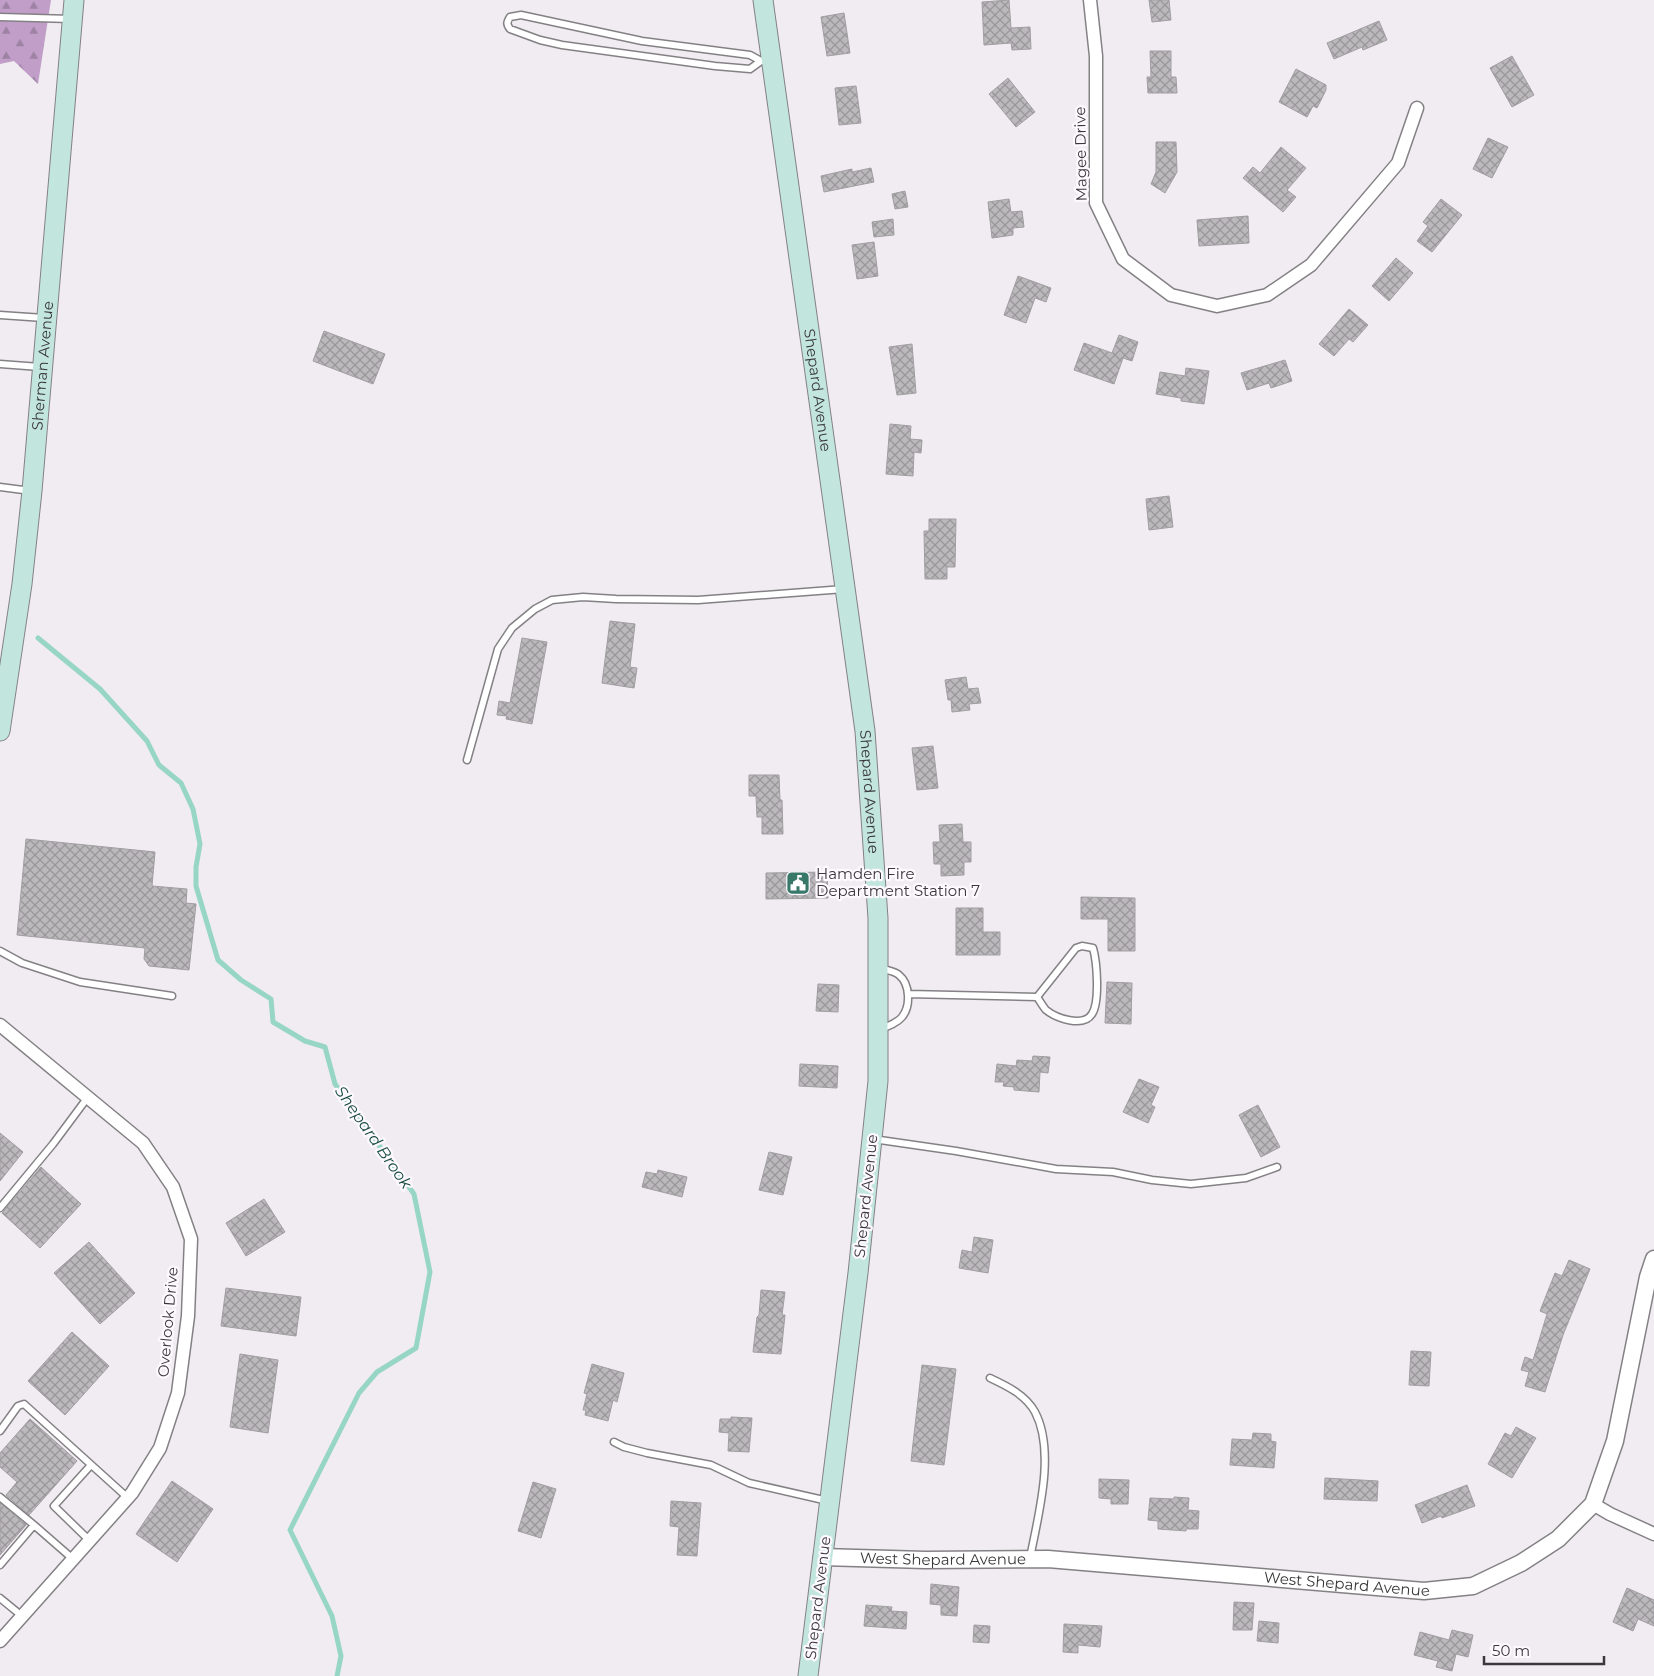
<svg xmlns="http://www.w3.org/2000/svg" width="1654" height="1676" font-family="Montserrat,sans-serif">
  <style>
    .forest { fill: url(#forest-firs) }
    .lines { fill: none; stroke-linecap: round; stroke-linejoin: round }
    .stream { stroke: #97d6c4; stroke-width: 5 }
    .building { fill: url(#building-cross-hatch); stroke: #a19ea2 }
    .service-casing { stroke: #848185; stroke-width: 9 }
    .minor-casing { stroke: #848185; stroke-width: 15 }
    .tertiary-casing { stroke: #848185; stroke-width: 19 }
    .secondary-casing { stroke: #848185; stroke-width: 21 }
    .service { stroke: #fff; stroke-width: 6 }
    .minor { stroke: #fff; stroke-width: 12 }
    .tertiary { stroke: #fff; stroke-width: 16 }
    .secondary { stroke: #c2e6de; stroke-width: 19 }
    .labels { text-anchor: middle; stroke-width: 4.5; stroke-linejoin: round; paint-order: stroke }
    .street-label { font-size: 15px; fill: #3a383a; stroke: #fdf9fe }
    .poi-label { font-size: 15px; fill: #3a383a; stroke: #fdf9fe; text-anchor: start }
    .water-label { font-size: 16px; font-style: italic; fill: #184c40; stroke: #fdf9fe }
  </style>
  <defs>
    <pattern id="forest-firs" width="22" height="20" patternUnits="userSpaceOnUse" patternTransform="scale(1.25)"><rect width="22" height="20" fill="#c09ec8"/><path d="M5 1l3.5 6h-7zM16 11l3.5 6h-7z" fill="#9d82a3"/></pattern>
    <pattern id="building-cross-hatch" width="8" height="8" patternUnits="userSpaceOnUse" patternTransform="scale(1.25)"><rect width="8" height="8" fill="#bcb9bd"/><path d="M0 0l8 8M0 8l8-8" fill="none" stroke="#9a979b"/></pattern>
  </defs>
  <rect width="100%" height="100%" fill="#f0ecf1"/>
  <path class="forest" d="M0,0H51L38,84L14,61L0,64Z"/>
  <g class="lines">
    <path class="stream" d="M38,638L100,689L147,741L159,765L181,783L193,809L200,844L196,867V886L218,960L241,980L271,999L273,1022L305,1041L325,1047L335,1084L414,1194L430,1272L416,1348L377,1372L359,1393L290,1530L332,1616L341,1656L337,1676"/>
  </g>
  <path class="building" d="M1009,0L1011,28L1030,27L1031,49L1012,50L1011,43L984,45L982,2Z
    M1149,0H1169L1171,20L1152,22Z
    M844,13L850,53L827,56L821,17Z
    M1379,21L1387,40L1363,50L1362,47L1334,59L1327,43Z
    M1150,51H1171V77H1176L1177,93H1148L1147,77H1151Z
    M1512,56L1534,95L1512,107L1490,68Z
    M1296,69L1326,85V90L1317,108L1313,106L1307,117L1279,102Z
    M1008,78L1035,112L1016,127L989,94Z
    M856,86L861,123L839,125L835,88Z
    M1488,138L1508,147L1492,178L1473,169Z
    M1156,142H1176L1177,172L1165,193L1151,184L1156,172Z
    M1281,147L1306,168L1287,190L1296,197L1283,212L1243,178L1253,167L1260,173Z
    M871,168L874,182L824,192L821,176L852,169V172Z
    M905,191L908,207L895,209L892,194Z
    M1009,199L1011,212L1022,211L1024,227L1013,228V235L992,238L988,202Z
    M1441,199L1462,215L1432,252L1417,241L1428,226L1423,222Z
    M1248,216L1249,243L1199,246L1197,220Z
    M893,219L894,235L874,237L872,222Z
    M874,242L878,276L857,279L852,245Z
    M1396,258L1413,273L1389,301L1372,286Z
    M1018,276L1051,288L1046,302L1035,298L1026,323L1004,315Z
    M1349,309L1368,325L1353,342L1349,339L1334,356L1319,344Z
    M324,331L385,354L373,384L313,361Z
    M1119,335L1138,342L1132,361L1123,358L1114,384L1074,370L1084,343L1112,353Z
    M912,344L916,393L897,395L889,347Z
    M1285,360L1292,381L1271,388L1269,383L1247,390L1241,373Z
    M1186,368L1209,371L1204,404L1181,401V398L1156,394L1160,372L1185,376Z
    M890,424L911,426L910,439L922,440L921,453L914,452L913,476L886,474Z
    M1169,496L1173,527L1149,530L1146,499Z
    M929,519H956L955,567H947V579H925L924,531H929Z
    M610,621L635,624L630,667L637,668L634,688L602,683Z
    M522,638L547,642L532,724L506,719L507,716L497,715L499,701L510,703Z
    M966,677L968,689L978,688L981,703L969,704L970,710L952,712L951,700H948L945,680Z
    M933,746L938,788L917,790L912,748Z
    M749,775H779L780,800H782L783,834H762V817H757L756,796H749Z
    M962,824L963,842H971V862H964V875L941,876V864H934L933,842H940L939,825Z
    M26,839L155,852L152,886L187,889L186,903L196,904L189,970L149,966L144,959L145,948L17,935Z
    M827,872L828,898L766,899V873Z
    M1081,897L1135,898V951H1108V919H1081Z
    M956,908H983V932H1000V955H956Z
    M1107,982L1132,983L1131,1024L1105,1023Z
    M818,984L839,985L838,1012L816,1011Z
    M1033,1056L1050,1057L1048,1073L1040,1072L1039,1092L1014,1090V1087L1003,1086L1004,1082H995L997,1064L1016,1066L1017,1060L1032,1061Z
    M800,1064L838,1066L837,1088L799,1086Z
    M1139,1079L1159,1087L1151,1105L1155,1107L1148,1123L1123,1112Z
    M1258,1105L1280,1147L1261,1157L1239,1115Z
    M0,1133L23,1152L0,1181Z
    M769,1152L792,1157L783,1195L759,1190Z
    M41,1167L81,1204L40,1248L2,1213Z
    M658,1170L687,1177L682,1197L642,1187L646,1172L657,1174Z
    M264,1199L285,1232L246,1256L226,1223Z
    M974,1237L993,1240L988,1273L959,1268L962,1250L972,1252Z
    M89,1242L135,1293L100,1324L54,1273Z
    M1569,1260L1590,1269L1563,1335L1545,1392L1525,1386L1529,1372L1521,1370L1525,1357L1533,1360L1547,1314L1540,1311L1555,1273L1562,1276Z
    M226,1288L301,1297L296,1336L221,1326Z
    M761,1290L785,1292L782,1315H785L781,1354L753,1352L757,1317L759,1315Z
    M72,1332L109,1366L65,1415L28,1381Z
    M1411,1351L1431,1352L1429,1386L1409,1385Z
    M240,1354L278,1360L268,1433L230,1427Z
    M592,1364L624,1373L617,1402L613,1400L608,1421L585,1415L586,1410H583L587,1394L584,1393Z
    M922,1365L956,1369L944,1465L911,1461Z
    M731,1417L752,1418L749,1452L728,1451L729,1433L719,1432L720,1419H731Z
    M30,1419L77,1461L29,1515L6,1495L17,1482L0,1467V1453Z
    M1516,1427L1536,1438L1512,1478L1488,1464L1505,1433L1511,1436Z
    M1253,1433L1271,1434V1441L1276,1442L1274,1468L1230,1465L1232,1439L1252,1440Z
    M1325,1478L1378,1481L1377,1501L1324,1499Z
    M1099,1479L1129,1480L1128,1504H1111V1499L1099,1498Z
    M172,1481L213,1509L177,1562L136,1534Z
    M533,1482L556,1489L541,1538L518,1531Z
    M1467,1485L1475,1506L1442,1518L1441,1516L1422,1523L1415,1505Z
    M1174,1497L1189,1498L1188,1510L1199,1511L1198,1529H1186V1531L1158,1529V1521L1148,1520L1150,1498L1174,1499Z
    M671,1501L701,1503L697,1556L677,1555L679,1527L670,1526Z
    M0,1503L26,1525L0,1555Z
    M931,1584L959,1587L957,1616L941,1615V1605L930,1604Z
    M1627,1588L1654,1600V1626L1638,1619L1633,1631L1613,1622Z
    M1234,1602L1254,1603L1252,1630H1233Z
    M866,1605L892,1607L891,1611L907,1612L906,1629L864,1626Z
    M1259,1621L1279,1623L1278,1643L1257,1641Z
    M1064,1624L1102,1626L1100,1647L1078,1645V1653L1063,1652Z
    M974,1625L990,1626L989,1643L973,1642Z
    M1452,1630L1473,1635L1468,1657L1456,1654L1452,1671L1436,1667L1438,1661L1414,1655L1420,1632L1449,1640Z"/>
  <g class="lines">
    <g class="service-casing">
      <path id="service" d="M0,17L71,19
        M761,61L750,55L642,41L521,15L510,17C507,22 506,24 510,29L540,40L562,45L715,66L750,69L761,61H768
        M0,315L44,318
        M0,364L40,367
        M0,487L31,491
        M467,760L498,649L512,628L535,609L552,600L583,597L616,599L698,600L844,589
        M0,951L22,963L80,982L172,996
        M880,968C886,970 895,971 899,975C910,984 911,1006 902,1017C897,1023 889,1026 881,1029
        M908,994L1037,997C1040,1001 1043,1007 1046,1010C1056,1018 1083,1028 1092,1014C1100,1002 1097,962 1093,948L1082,946L1076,948L1037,997
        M873,1139L956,1151L1056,1169L1113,1172L1152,1180L1191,1184L1246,1178L1277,1167
        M0,1208L53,1144L88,1097
        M990,1378C1007,1386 1026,1395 1035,1412C1056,1452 1038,1516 1030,1558
        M0,1431L18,1406L24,1404L128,1498
        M614,1442L624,1447L647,1453L711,1465L749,1483L828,1501
        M0,1497L34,1525
        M90,1541L54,1506L91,1465
        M0,1565L34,1525L73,1559
        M0,1598L22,1616"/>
    </g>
    <g class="minor-casing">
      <path id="minor" d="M1090,0L1096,56V203L1123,259L1171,295L1217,306L1267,295L1311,265L1398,163L1417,108
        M0,1025L143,1143L173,1187L191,1239L188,1316L178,1393L160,1448L132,1493L0,1641
        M1593,1504L1610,1514L1654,1534"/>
    </g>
    <g class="tertiary-casing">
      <g id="tertiary">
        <path id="s1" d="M822,1557L925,1560L1048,1559L1424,1591L1473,1586L1521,1563L1558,1539L1593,1504L1615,1441L1648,1277L1654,1259"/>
      </g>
    </g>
    <g class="secondary-casing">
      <g id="secondary">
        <path id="s2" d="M763,0L865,731L878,918V1081L858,1273L808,1676"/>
        <path id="s3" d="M0,731L22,584L32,491L74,0"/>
      </g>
    </g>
    <use href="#service" class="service"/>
    <use href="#minor" class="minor"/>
    <use href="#tertiary" class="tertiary"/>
    <use href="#secondary" class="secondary"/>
  </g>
  <defs>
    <g id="civic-square" transform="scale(1.25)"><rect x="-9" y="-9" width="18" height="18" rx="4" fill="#377868" stroke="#fdf9fe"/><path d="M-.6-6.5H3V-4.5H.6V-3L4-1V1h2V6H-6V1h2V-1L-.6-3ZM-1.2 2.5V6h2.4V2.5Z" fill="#fff"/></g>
  </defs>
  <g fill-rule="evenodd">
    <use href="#civic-square" x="798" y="883"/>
  </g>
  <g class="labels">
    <g class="street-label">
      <text transform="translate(1081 154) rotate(-91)" y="5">Magee Drive</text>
      <text dy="5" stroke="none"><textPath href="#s3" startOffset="368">Sherman Avenue</textPath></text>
      <text dy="5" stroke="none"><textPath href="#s2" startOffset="394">Shepard Avenue</textPath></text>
      <text dy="5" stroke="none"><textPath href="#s2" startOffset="799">Shepard Avenue</textPath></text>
      <text transform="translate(866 1196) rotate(-84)" y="5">Shepard Avenue</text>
      <text transform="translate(168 1322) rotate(-85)" y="5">Overlook Drive</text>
      <text dy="5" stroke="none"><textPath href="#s1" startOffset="121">West Shepard Avenue</textPath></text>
      <text dy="5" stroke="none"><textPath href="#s1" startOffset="526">West Shepard Avenue</textPath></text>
      <text transform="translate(818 1598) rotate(-83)" y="5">Shepard Avenue</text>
    </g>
    <g class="poi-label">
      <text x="816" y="879">Hamden Fire<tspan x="816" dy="17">Department Station 7</tspan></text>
    </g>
    <g class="water-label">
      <text transform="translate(374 1137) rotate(55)" y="6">Shepard Brook</text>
    </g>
  </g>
  <path d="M1484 1656v8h120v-8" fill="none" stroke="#3a383a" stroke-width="2.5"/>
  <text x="1492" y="1656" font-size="15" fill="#3a383a" stroke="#fdf9fe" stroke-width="4" paint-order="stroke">50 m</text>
</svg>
